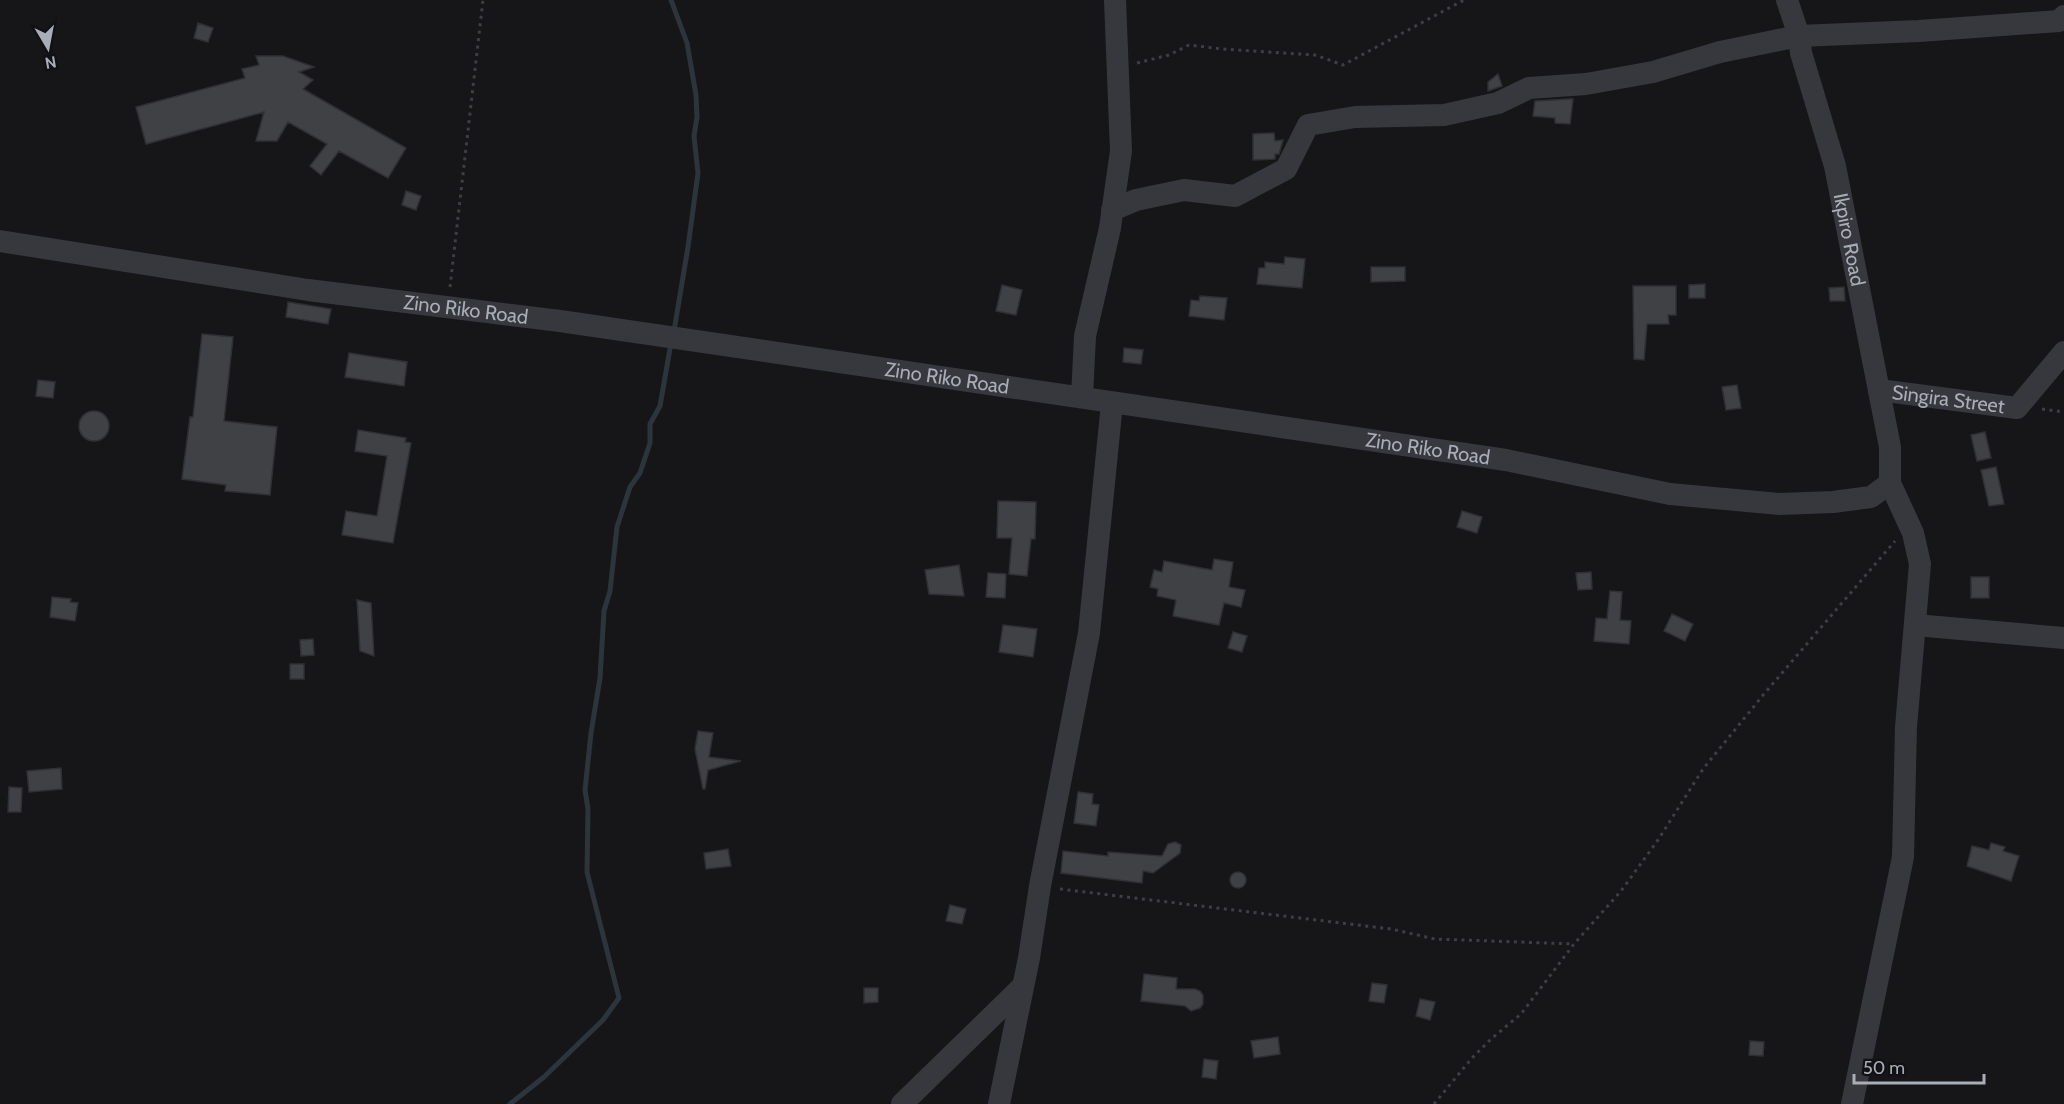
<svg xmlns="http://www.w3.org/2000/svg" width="2064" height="1104" font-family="Cabin,sans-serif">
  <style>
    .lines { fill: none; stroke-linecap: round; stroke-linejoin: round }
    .stream { stroke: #2c353c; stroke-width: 5 }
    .building { fill: #404145; stroke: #303034; stroke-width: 1.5 }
    .path { stroke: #3d3f44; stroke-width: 3; stroke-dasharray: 3 4.5; stroke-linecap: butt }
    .minor { stroke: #37383d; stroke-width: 22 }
    .labels { text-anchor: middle; stroke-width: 4.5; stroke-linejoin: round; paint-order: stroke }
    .street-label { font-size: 20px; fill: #a8adb8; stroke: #111113 }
  </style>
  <rect width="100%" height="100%" fill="#161618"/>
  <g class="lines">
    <path class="stream" d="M671,0L687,43L696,95L697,117L694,136L698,173L688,247L674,331
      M510,1104L544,1077L603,1020L619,998L587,872L588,809L585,790L591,733L600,678L604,611L610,591L617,527L630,487L640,473L650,443V424L660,406L671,343"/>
  </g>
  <path class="building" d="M198,23L213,28L208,42L194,38Z
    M256,56H283L314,67L299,72L313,80L303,89L406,148L388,178L339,151L321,175L310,166L327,144L288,122L277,141H256L264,112L146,144L136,107L245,78L242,69L259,65Z
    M1498,74L1502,86L1488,91V82Z
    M1570,99H1573L1570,124L1555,123V118L1533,116L1535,101Z
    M1274,133L1275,141L1283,140L1279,154H1275V159L1253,160V134Z
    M406,191L421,196L416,210L402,205Z
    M1285,257L1305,259L1302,288L1257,284L1259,268H1265V262L1284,264Z
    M1371,267H1405V281L1371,282Z
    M1705,284V298H1689V285Z
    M1002,285L1022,290L1016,315L996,311Z
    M1633,286H1676V315H1668L1669,324H1647L1644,360L1634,359Z
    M1844,287L1845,301H1830L1829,288Z
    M1200,296L1227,298L1224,320L1189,316L1191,300L1199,301Z
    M288,302L331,309L328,324L286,317Z
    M202,334L233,337L224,421L277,427L270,495L225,491L226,485L182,479L190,417H193Z
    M1124,348L1143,350L1141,364L1123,362Z
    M349,353L407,362L404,386L345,377Z
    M38,380L55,382L53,398L36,396Z
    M1737,385L1741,408L1726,410L1722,387Z
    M79 426a15 15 0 1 1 30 0a15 15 0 1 1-30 0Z
    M358,430L406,438L405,442L411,443L393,543L342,535L346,511L377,516L387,456L355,451Z
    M1985,432L1991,458L1977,461L1971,435Z
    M1996,467L2004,504L1989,506L1981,470Z
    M998,501L1036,502L1035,539H1031L1027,576L1009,574L1012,538H997Z
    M1462,511L1482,517L1477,533L1457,527Z
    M1214,559L1233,562L1229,587L1245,590L1241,607L1224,603L1219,625L1173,616L1176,600L1157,596L1158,589L1150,587L1154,570L1162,572L1164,561L1212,570Z
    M959,565L964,596L929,594L925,570Z
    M1591,572L1592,589L1578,590L1576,573Z
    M988,573L1006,574L1005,598L986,597Z
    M1971,577H1989V598H1971Z
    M1610,591L1622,592L1620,620L1631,621L1629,644L1594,641L1596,618L1607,619Z
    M52,597L71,599L70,602L78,603L75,621L50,617Z
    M357,600L371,603L374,656L360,651Z
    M1672,614L1693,624L1685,641L1664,631Z
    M1003,625L1037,629L1033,657L999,652Z
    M1233,632L1247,636L1242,652L1228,648Z
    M313,639L314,655L301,656L300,640Z
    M290,664H304V679H290Z
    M698,731L713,733L709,757L741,761L708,770L705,789H703L695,749Z
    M61,768L62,789L29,792L27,771Z
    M9,787L22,788L21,812H8Z
    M1078,792L1093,794L1092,804L1099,805L1096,826L1074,823Z
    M1175,842L1181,845L1180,853L1153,873L1143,871L1142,883L1061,873L1063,851L1108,856V852L1162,856L1168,844Z
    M1991,843L2005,847L2003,851L2019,856L2011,881L1967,866L1972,846L1989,850Z
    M728,849L731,866L706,869L704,853Z
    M1230 880a8 8 0 1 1 16 0a8 8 0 1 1-16 0Z
    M950,905L966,909L962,924L946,921Z
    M1144,974L1177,978L1176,989H1195L1200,991L1203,995V1004L1200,1008L1191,1011L1185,1006L1141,1001Z
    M1372,983L1387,985L1384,1003L1369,1001Z
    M864,988H878V1002L864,1003Z
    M1420,999L1435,1002L1430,1020L1416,1016Z
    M1278,1037L1280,1054L1254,1058L1251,1041Z
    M1750,1041L1764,1042L1763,1056L1749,1055Z
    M1204,1059L1218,1061L1216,1079L1202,1077Z"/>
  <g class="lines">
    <path class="path" d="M1137,63L1169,55L1189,45L1222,49L1315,55L1343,65L1464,0
      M450,287L483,0
      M2042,409L2064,412
      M1060,889L1391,929L1435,939L1574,944
      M1434,1104L1472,1058L1491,1039L1521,1014L1574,944L1621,891L1658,840L1703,769L1764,694L1895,541"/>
    <g class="minor">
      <path id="s1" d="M1787,0L1799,36L1801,53L1835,166L1890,447V483L1913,533L1920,564L1906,727L1903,857L1852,1104"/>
      <path d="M1112,210L1136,200L1184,190L1235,196L1286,169L1308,125L1355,117L1444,115L1498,103L1529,88L1586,84L1653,72L1720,52L1799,36L1919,31L2059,21L2064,16"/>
      <path id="s2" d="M0,241L308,290L560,321L1506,460L1670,494L1780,504L1833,502L1871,497L1890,483"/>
      <path id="s3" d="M1879,390L2017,408L2064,352"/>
      <path d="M1082,397L1085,336L1110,228L1121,151L1115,0"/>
      <path d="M1915,625L2064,638"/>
      <path d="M902,1104L1022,987"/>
      <path d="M999,1104L1029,958L1040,886L1089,633L1112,403"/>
    </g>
  </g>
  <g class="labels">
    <g class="street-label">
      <text dy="7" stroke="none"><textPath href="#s1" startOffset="248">Ikpiro Road</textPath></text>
      <text dy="7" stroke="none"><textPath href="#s2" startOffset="471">Zino Riko Road</textPath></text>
      <text dy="7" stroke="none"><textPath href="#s2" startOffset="957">Zino Riko Road</textPath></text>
      <text dy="7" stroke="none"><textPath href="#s3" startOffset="70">Singira Street</textPath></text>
      <text dy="7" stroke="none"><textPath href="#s2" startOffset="1443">Zino Riko Road</textPath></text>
    </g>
  </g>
  <g transform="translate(48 48) rotate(170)" stroke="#111113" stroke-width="4.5" paint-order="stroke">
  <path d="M0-4.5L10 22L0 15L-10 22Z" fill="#a8adb8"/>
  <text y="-9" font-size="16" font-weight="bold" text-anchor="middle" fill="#a8adb8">N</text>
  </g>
  <path d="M1854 1074v9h130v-9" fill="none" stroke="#a8adb8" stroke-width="3"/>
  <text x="1863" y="1074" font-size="18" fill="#a8adb8" stroke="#111113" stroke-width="4.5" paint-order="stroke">50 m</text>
</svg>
